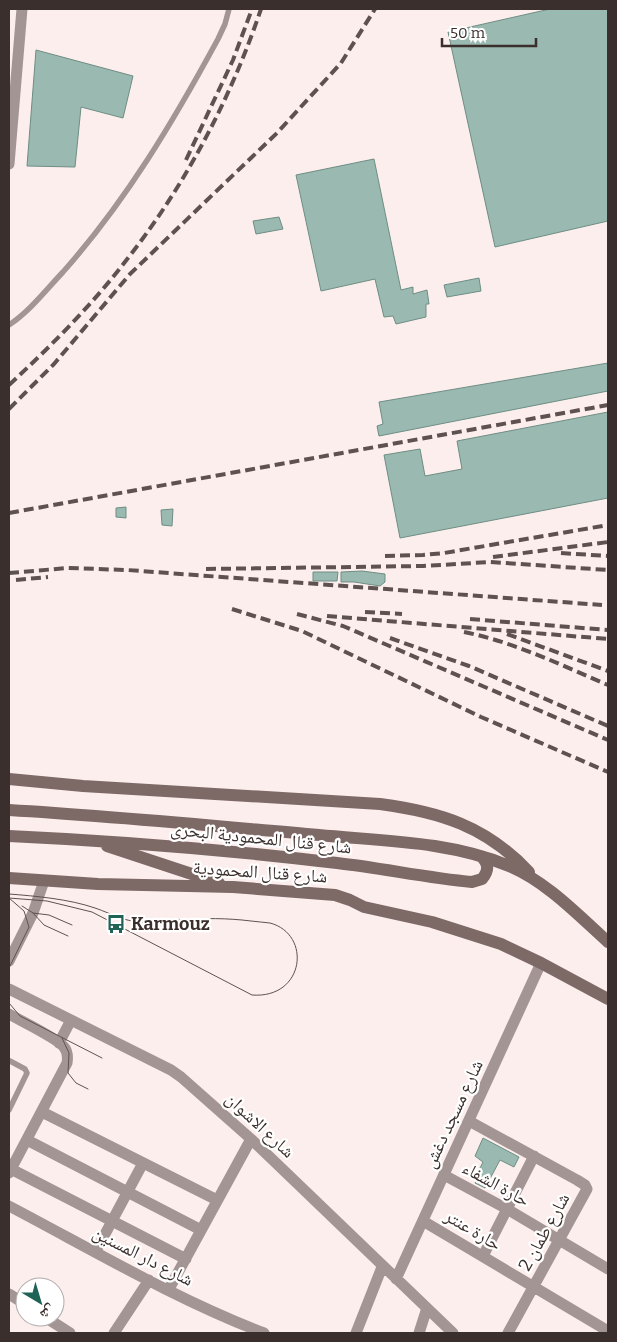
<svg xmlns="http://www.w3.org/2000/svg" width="617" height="1342" font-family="Bitter,'Noto Naskh Arabic',serif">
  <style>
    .building { fill: #9abab1; stroke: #6e8d84 }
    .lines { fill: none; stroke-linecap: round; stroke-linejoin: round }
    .lane { stroke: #a39593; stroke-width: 5.5 }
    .street { stroke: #a39593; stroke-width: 11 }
    .secondary { stroke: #7d6966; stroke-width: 12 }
    .tram { stroke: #5e5250; stroke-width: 1 }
    .rail { stroke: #5e5250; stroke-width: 4; stroke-dasharray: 10 5; stroke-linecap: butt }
    .labels { text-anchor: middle; stroke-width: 4.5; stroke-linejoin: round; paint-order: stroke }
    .street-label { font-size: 18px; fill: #3b2f2d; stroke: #fff }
    .poi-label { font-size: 18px; font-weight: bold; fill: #3b2f2d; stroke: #fff; text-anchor: start }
  </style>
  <rect width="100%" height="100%" fill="#fceeed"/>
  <path class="building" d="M550,9H608V221L495,247L448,32Z
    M36,50L133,76L123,118L81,107L75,167L27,166Z
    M374,159L401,290L413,287V294L427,290L429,304H426V317L396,324L393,316L384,317L375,279L321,291L296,175Z
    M279,217L283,229L256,234L253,221Z
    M479,278L481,291L447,297L444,285Z
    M608,363V391L379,436L377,426L383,424L379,402Z
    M608,412V498L400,538L384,455L420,449L425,476L462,469L457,441Z
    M126,507V518L116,517V508Z
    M173,509L172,526L162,525L161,510Z
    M362,571L385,574V582L380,586L354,582H341V572Z
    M313,572H338L337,581H313Z
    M483,1138L519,1157L514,1167L500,1160L485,1188L475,1183L482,1169L480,1168L483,1162L475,1156Z"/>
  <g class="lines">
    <path class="lane" d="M9,325C30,311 46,290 63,272C126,201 173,122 218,39L225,24L229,9
      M9,1110L27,1073L25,1069L10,1061"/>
    <path class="street" d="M9,164L22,9
      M9,961L33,913L44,881
      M9,989L171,1070L181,1077L251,1139L453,1333
      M9,1014C21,1021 57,1038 64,1047C68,1052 68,1057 67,1063L9,1173
      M59,1043L71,1020
      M42,1112L217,1200
      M469,1121L577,1180L585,1185L587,1189L508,1333
      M27,1140L201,1230
      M11,1169L186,1259
      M444,1175L507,1209L608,1269
      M9,1206C91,1249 177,1300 264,1333
      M423,1221L608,1331
      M96,1251L143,1163
      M483,1256L534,1156
      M396,1279L541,963
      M169,1289L251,1139
      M9,1294L25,1304
      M45,1317L70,1333
      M114,1333L149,1280
      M356,1333L382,1267
      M419,1333L427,1308"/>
    <path class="secondary" d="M9,779L83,786L380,804C440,812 486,826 529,872
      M9,810C112,816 215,826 319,835C382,841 450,841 509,866C547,882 578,915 608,942
      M9,836C118,841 228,850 337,863C382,868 427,878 472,882L482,879C489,871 489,864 481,856
      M107,846L219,883
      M9,878L98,884L233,887L335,895L350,900L364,907L432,922L501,944L541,963L608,999"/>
    <path class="tram" d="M9,894C35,896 69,899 95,908C113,914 121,921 142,922C154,923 167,921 179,920C204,918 227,918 251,921C257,922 264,922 270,923C312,934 305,999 252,995L92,912L47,901L9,898
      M22,906L33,913L49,915L72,925
      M33,913L44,925L68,936
      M9,968L29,927L24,911L9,898
      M9,1003L20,1016L102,1058
      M62,1038L69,1053L68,1073L76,1083L88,1089"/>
    <path class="rail" d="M186,160L233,60L252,9
      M9,385C51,346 93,304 128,258C186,184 231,98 261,9
      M9,409L54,364L130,274L277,133L341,63L375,9
      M9,513L608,405
      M561,553L608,556
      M385,556L423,555L444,553L608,525
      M493,557L608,542
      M206,569L423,566L490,562L608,570
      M9,573L68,568L127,570L602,605
      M16,580L48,577
      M232,609L302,631L481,717L608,772
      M365,612L402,614
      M297,614L343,626L608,740
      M327,616L608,639
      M470,619L608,630
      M464,632C514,642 561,665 608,685
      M507,634L608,671
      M390,638L469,666L608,726"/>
  </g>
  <defs>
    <g id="bus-bare" transform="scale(1.5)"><path d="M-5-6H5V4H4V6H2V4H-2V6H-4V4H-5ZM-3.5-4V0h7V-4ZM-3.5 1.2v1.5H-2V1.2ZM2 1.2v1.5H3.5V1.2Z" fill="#1e6355" stroke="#fff" stroke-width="2.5" paint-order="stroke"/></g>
  </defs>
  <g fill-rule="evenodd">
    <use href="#bus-bare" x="116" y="924"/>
  </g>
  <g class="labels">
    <g class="street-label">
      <text transform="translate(261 838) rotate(6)" y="6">شارع قنال المحمودية البحرى</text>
      <text transform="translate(260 872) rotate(4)" y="6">شارع قنال المحمودية</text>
      <text transform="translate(453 1114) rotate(-65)" y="6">شارع مسجد دغش</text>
      <text transform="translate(260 1125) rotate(43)" y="6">شارع الاشوان</text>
      <text transform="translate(496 1184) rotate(29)" y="6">حارة الشفاء</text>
      <text transform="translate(473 1230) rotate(31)" y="6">حارة عنتر</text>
      <text transform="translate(544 1232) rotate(-61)" y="6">شارع طمان 2</text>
      <text transform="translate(143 1256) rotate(27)" y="6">شارع دار المسنين</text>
    </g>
    <g class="poi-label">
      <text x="131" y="930">Karmouz</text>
    </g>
  </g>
  <rect width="617" height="1342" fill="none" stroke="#3b2f2d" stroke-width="20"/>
  <g transform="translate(40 1302) rotate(142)"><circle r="24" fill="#ffffff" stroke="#b1acab"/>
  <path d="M0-4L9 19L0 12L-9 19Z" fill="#1e6355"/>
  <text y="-8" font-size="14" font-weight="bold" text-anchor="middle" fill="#3b2f2d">ش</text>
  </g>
  <path d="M442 38v8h94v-8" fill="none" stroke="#3b2f2d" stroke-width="2.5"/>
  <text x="450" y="38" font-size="15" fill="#3b2f2d" stroke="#ffffff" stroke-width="4" paint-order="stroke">50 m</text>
</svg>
